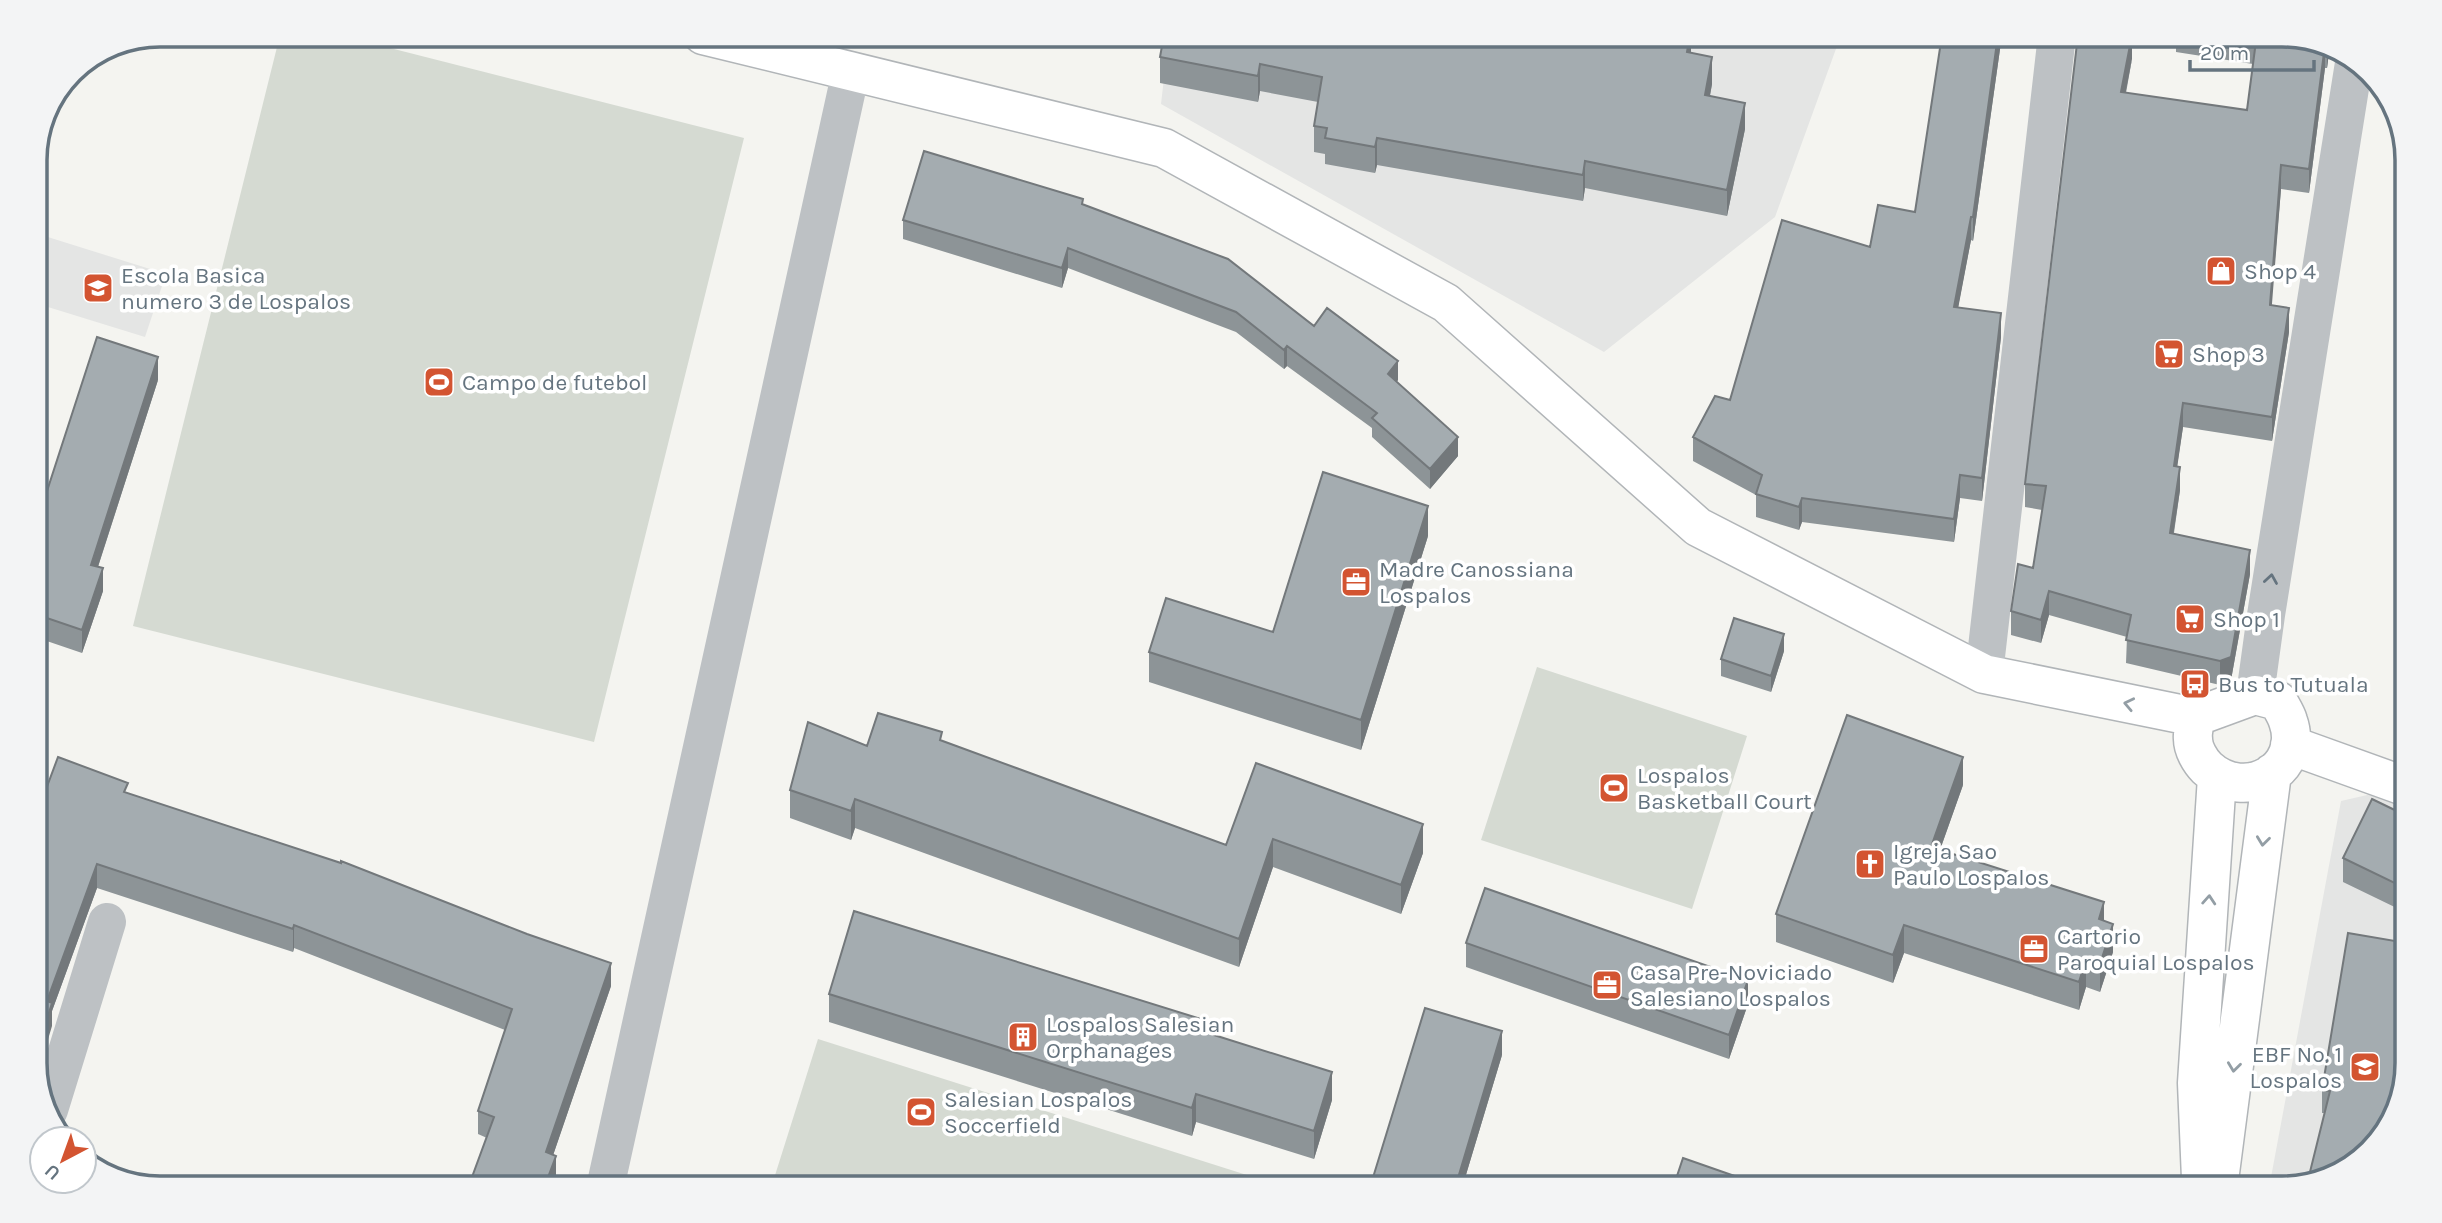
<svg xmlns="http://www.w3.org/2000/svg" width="2442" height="1223" font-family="Karla,sans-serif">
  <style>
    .built { fill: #e4e5e4 }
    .green { fill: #d5dad2 }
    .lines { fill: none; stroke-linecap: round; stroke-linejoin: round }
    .major-casing { stroke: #b1b5b8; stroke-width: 41 }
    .minor { stroke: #bdc1c4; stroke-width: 38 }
    .major { stroke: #fff; stroke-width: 38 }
    .wall { fill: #8d9497 }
    .shaded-wall { fill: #73787b }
    .building { fill: #a4acb0; stroke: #73787b; stroke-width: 2 }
    .oneway { stroke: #65747f }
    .oneway2 { stroke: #939ea5 }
    .labels { text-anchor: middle; stroke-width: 7; stroke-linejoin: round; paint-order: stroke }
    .poi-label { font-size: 23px; fill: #65747f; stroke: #fff; text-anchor: start }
    .rim { fill: none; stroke: #65747f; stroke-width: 3.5 }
  </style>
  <rect width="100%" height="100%" fill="#f4f4f0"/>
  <path class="built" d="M1169,35H1841L1775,217L1604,352L1161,104Z
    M35,233L166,274L145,337L35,303Z
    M2376,793L2407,808V1063L2394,1118L2351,1167L2282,1188H2269L2341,801Z"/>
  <path class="green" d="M280,35H339L744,138L594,742L133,626Z
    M1537,667L1747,736L1692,909L1481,840Z
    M818,1039L1278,1185L1277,1188H771Z"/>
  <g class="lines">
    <g class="major-casing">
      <path id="major" d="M703,35L1164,148L1446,303L1698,527L1984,674L2195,717
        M2255,695L2278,701C2281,707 2286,714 2288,721C2305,769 2246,804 2207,768C2200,761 2193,749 2193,739C2192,732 2195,724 2195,717Z
        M2290,745L2407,787
        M2201,1179L2197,1083L2217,777
        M2218,1188L2272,773"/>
    </g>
    <path class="minor" d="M1984,674L2057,35
      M2255,695L2266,615L2354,63
      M49,1110L107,922
      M605,1188L851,71"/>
    <use href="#major" class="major"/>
  </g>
  <path class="wall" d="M1691,35V53L1712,84L1710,96L1745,129L1727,216L1585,188L1583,201L1377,165L1375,173L1325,164V154L1314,152V126L1318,102L1260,91L1258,102L1160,83V57L1337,47Z
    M1942,35H2002L1973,241L1971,240L1958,307L2001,337L1982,501L1960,498L1954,542L1802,522L1799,530L1756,517V495L1693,461V437L1730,400L1870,247L1915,212Z
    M2176,35H2282L2330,46L2327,68H2325L2309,193L2281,189L2271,305L2289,332L2272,441L2183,427L2177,466L2180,490L2174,533L2250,574L2231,680L2220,685L2126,663L2127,637L2049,615L2041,643L2011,635V611L2033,568L2042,510L2025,507V484L2132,59L2126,93L2247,110L2253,64L2176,52Z
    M1083,205L1314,326L1398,380L1396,382L1458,456L1430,489L1372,437V428L1287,366L1284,369L1236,332L1068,268L1062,288L903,239V220Z
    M158,380L98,567L103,591L82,653L35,637V528Z
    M2407,391V479L2398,477V459L2403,429V410Z
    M1428,536L1361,750L1149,682V652L1273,632Z
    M1784,651L1771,692L1721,676V659Z
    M942,741L1226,845L1256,763L1423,853L1401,914L1273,867L1239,967L855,828L851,840L790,818V790L867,746Z
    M1963,785L1940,850L2104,921L2113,952L2100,992L2086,987L2079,1010L1904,953L1893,983L1776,942V914Z
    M128,793L611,986L553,1155L556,1179L553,1188H468L487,1138L478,1134V1111L505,1030L294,948L293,952L97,888L52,1011V1026L42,800Z
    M2407,816V913L2343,882V858Z
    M1466,943L1748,1004L1729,1059L1466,967Z
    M829,994L1217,1036L1332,1100L1314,1159L1196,1122L1192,1136L829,1022Z
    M2407,1021L2390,1122L2351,1167L2324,1113H2322V1090Z
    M1502,1055L1462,1188H1371V1184Z"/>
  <path class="shaded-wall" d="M1690,35H1691V54L1687,52Z
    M1998,35H2002L1973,241V217Z
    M2132,35V59L2121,116V92Z
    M2325,45V68L2309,193V169Z
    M2327,45L2330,46L2327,68Z
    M1712,57V84L1705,121V95Z
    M1260,64V91L1258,102V76Z
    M1745,103V129L1727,216V190Z
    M1377,138V165L1375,173V147Z
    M1585,161V188L1583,201V175Z
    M2281,165V189L2270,329V305Z
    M1971,217V240L1954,330V307Z
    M1068,248V268L1062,288V268Z
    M2289,308V332L2272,441V417Z
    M2001,313V337L1982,501V478Z
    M1287,346V366L1284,369V350Z
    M158,357V380L91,588V565Z
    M1398,361V380L1388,394V374Z
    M2183,403V427L2174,489V466Z
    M1458,437V456L1430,489V469Z
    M2180,467V490L2170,556V533Z
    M1960,475V498L1954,542V519Z
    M1802,498V522L1799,530V507Z
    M1428,506V536L1361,750V720Z
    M2250,550V574L2231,680L2220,685V661Z
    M103,568V591L82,653V630Z
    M2049,591V615L2041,643V620Z
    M1784,634V651L1771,692V676Z
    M1963,757V785L1931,875V847Z
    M855,799V828L851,840V811Z
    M1423,824V853L1401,914V885Z
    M1273,839V867L1239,967V939Z
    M97,864V888L52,1011V1026L37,1076L35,1071V1057L47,1001Z
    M2104,902V931L2099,919Z
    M2113,924V952L2100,992V964Z
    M294,925V948L293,952V929Z
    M1904,925V953L1893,983V955Z
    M2086,959V987L2079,1010V982Z
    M611,963V986L546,1176V1152Z
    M1748,980V1004L1729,1059V1035Z
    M2407,998V1021L2390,1122L2386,1127Z
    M1502,1031V1055L1462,1188H1455Z
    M1332,1072V1100L1314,1159V1131Z
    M1196,1094V1122L1192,1136V1108Z
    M556,1156V1179L553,1188H544Z"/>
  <path class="building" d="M1164,35H1276L1337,47L1339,35H1690L1687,52L1712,57L1705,95L1745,103L1727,190L1585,161L1583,175L1377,138L1375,147L1325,138L1327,128L1314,126L1322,77L1260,64L1258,76L1160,57Z
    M1942,35H1998L1973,217H1971L1954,307L2001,313L1982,478L1960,475L1954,519L1802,498L1799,507L1756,494L1762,475L1693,437L1715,396L1730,400L1782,220L1870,247L1878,205L1915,212Z
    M2078,35H2132L2121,92L2247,110L2256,41L2220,35H2282L2325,45L2309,169L2281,165L2270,305L2289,308L2272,417L2183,403L2174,466L2180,467L2170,533L2250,550L2231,657L2220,661L2126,640L2131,615L2049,591L2041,620L2011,611L2018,564L2033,568L2046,486L2025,484Z
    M924,151L1083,199L1082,204L1228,259L1314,326L1327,308L1398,361L1388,374L1458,437L1430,469L1372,418L1377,413L1287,346L1284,350L1236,312L1068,248L1062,268L903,220Z
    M97,337L158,357L91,565L103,568L82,630L35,614V528Z
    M2407,391V460L2398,459L2407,410H2403Z
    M1323,472L1428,506L1361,720L1149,652L1166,598L1273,632Z
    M1734,618L1784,634L1771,676L1721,659Z
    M878,713L942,732L940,740L1226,845L1256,763L1423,824L1401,885L1273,839L1239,939L855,799L851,811L790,790L808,722L867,746Z
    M1847,715L1963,757L1931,847L2104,902L2099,919L2113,924L2100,964L2086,959L2079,982L1904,925L1893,955L1776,914Z
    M58,757L128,783L124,792L341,863V861L527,934L611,963L546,1152L556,1156L544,1188H468L494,1117L478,1111L512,1009L294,925L293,929L97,864L47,1001L52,1003L35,1057V795L42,800Z
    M2372,799L2407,816V889L2343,858Z
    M1485,888L1748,980L1729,1035L1466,943Z
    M854,911L1217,1024L1214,1035L1332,1072L1314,1131L1196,1094L1192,1108L829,994Z
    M2348,933L2407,943V998L2386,1127L2351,1167L2308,1180L2330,1091L2322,1090Z
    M1425,1008L1502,1031L1455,1188H1384L1371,1184Z
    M1683,1158L1769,1188H1673Z"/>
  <defs><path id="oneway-chevron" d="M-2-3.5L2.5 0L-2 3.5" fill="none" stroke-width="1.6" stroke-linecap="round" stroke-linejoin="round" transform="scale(1.75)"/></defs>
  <use class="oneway" href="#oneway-chevron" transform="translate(2271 579) rotate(-81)"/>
  <g class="oneway2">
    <use href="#oneway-chevron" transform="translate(2129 704) rotate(-168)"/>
    <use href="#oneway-chevron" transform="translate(2263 841) rotate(97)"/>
    <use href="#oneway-chevron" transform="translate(2209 900) rotate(-86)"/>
    <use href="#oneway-chevron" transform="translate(2234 1067) rotate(97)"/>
  </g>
  <defs>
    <g id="shop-square" transform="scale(1.575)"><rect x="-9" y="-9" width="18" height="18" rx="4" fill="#d35431" stroke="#fff"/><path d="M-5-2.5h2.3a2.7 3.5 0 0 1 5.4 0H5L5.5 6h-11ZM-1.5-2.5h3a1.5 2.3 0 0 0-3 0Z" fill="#fff"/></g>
    <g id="school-square" transform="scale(1.575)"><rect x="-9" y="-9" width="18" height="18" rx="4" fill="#d35431" stroke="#fff"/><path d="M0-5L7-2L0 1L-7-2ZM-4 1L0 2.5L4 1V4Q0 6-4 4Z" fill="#fff"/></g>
    <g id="supermarket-square" transform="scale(1.575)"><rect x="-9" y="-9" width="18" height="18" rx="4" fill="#d35431" stroke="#fff"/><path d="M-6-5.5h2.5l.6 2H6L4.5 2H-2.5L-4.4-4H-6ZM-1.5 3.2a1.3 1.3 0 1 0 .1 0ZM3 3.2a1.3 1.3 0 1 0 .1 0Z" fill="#fff"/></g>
    <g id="stadium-square" transform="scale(1.575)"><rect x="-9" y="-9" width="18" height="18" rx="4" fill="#d35431" stroke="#fff"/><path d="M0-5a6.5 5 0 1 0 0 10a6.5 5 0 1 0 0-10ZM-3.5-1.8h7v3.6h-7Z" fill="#fff"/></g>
    <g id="office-square" transform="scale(1.575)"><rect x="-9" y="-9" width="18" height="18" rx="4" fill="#d35431" stroke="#fff"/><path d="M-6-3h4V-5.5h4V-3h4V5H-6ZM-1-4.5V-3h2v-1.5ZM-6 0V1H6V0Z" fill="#fff"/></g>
    <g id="bus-square" transform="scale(1.575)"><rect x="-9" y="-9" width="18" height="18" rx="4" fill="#d35431" stroke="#fff"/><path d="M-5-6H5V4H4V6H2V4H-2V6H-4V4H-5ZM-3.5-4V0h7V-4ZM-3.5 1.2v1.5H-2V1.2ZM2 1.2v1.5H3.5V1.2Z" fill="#fff"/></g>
    <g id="church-square" transform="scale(1.575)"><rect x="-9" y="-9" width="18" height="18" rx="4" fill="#d35431" stroke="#fff"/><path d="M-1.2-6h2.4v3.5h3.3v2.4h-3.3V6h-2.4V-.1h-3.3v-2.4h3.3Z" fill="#fff"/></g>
    <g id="building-square" transform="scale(1.575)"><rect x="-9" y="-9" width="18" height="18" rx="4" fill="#d35431" stroke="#fff"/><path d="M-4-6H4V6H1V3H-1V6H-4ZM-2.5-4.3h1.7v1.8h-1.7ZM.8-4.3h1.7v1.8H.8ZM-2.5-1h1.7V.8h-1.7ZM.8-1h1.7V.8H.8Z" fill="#fff"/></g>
  </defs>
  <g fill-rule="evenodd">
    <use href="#shop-square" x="2221" y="271"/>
    <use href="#school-square" x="98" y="288"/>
    <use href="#supermarket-square" x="2169" y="354"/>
    <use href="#stadium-square" x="439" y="382"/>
    <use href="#office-square" x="1356" y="582"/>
    <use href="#supermarket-square" x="2190" y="619"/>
    <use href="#bus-square" x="2195" y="684"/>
    <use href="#stadium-square" x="1614" y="788"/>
    <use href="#church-square" x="1870" y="864"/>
    <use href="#office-square" x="2034" y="949"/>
    <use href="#office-square" x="1607" y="985"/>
    <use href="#building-square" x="1023" y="1037"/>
    <use href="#school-square" x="2365" y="1067"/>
    <use href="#stadium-square" x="921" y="1112"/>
  </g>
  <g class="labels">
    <g class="poi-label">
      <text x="2244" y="279">Shop 4</text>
      <text x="121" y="283">Escola Basica<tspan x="121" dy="26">numero 3 de Lospalos</tspan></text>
      <text x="2192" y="362">Shop 3</text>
      <text x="462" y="390">Campo de futebol</text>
      <text x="1379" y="577">Madre Canossiana<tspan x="1379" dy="26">Lospalos</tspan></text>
      <text x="2213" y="627">Shop 1</text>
      <text x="2218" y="692">Bus to Tutuala</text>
      <text x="1637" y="783">Lospalos<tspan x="1637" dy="26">Basketball Court</tspan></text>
      <text x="1893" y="859">Igreja Sao<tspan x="1893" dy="26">Paulo Lospalos</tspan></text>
      <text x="2057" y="944">Cartorio<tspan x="2057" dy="26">Paroquial Lospalos</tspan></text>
      <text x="1630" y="980">Casa Pre-Noviciado<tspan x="1630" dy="26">Salesiano Lospalos</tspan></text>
      <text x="1046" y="1032">Lospalos Salesian<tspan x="1046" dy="26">Orphanages</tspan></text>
      <text x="2342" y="1062" text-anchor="end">EBF No. 1<tspan x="2342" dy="26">Lospalos</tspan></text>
      <text x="944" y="1107">Salesian Lospalos<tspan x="944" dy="26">Soccerfield</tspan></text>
    </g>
  </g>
  <path d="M0 0H2442V1223H0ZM160 47H2282A113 113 0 0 1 2395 160V1063A113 113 0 0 1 2282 1176H160A113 113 0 0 1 47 1063V160A113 113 0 0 1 160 47Z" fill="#f3f4f5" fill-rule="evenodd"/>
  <path class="rim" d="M160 47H2282A113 113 0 0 1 2395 160V1063A113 113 0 0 1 2282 1176H160A113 113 0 0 1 47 1063V160A113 113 0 0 1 160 47Z"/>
  <g transform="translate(63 1160) rotate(221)"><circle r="33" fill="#ffffff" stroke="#c1c7cc" stroke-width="2"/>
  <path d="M0-5L12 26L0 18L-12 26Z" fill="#d35431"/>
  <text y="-10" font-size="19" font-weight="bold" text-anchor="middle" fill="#65747f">U</text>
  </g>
  <path d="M2190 60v10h124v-10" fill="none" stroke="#65747f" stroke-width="3.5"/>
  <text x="2200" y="60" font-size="21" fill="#65747f" stroke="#ffffff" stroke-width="5" paint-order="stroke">20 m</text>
</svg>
